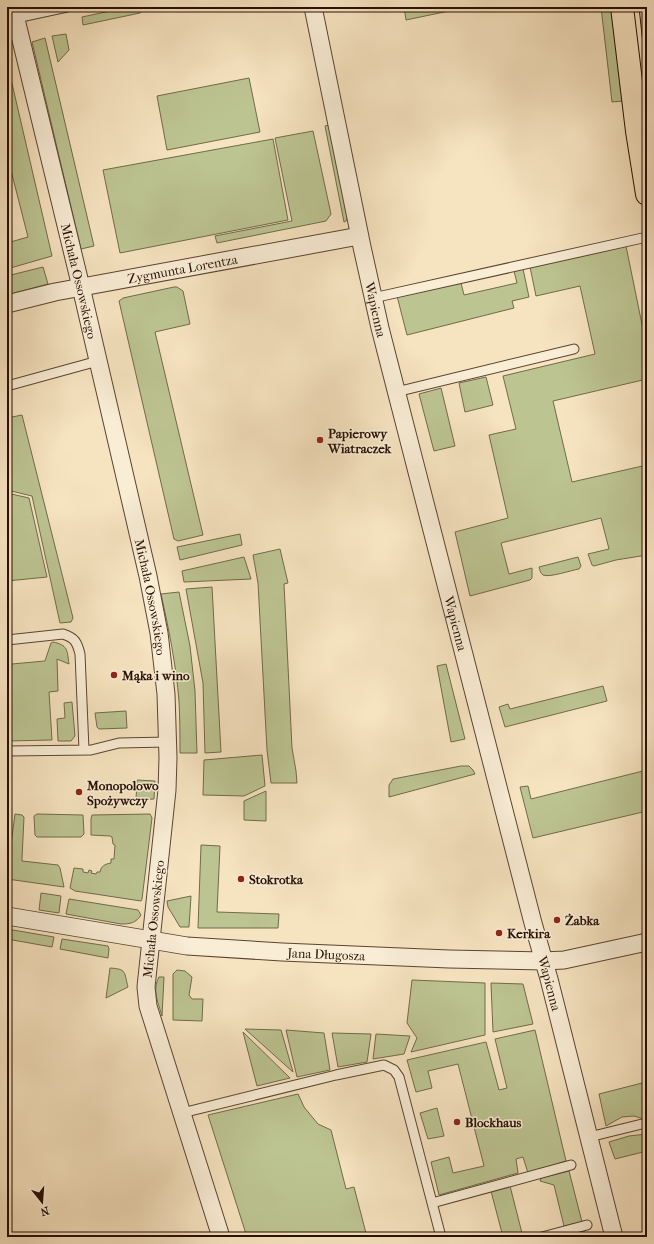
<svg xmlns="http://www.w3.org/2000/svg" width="654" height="1244" font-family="'IM FELL French Canon',serif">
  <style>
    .green { fill: #bcc492; stroke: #726a49 }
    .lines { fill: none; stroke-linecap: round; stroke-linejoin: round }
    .service-casing { stroke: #5b4430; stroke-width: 11 }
    .minor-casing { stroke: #5b4430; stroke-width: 19 }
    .primary-casing { stroke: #270f00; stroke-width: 24 }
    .service { stroke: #f9edd6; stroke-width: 9 }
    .minor { stroke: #f9edd6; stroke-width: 17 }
    .primary { stroke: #f6e3c0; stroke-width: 22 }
    .tram { stroke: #270f00; stroke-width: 1 }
    .poi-dot { fill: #8f2418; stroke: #f9edd6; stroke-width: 1.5 }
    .labels { text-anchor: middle; stroke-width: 3; stroke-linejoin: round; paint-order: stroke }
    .street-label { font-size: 13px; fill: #270f00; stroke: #f9edd6 }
    .poi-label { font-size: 13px; font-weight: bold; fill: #270f00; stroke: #f9edd6; text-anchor: start }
  </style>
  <rect width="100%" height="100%" fill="#f6e3c0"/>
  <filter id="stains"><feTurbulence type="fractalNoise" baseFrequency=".005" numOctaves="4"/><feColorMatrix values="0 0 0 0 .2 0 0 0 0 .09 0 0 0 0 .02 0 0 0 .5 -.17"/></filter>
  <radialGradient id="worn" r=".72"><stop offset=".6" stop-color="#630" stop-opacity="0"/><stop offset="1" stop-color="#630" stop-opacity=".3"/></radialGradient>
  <path class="green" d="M129,7H142L143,9L140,13L83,25L82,17Z
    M404,7H468L406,20Z
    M601,7H612L623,101L612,102Z
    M66,34L69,50L58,62L52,36Z
    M45,38L94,246L81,249L32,42Z
    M7,62L52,256L7,269V243L28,237L7,155Z
    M249,78L260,132L167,150L157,96Z
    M330,125L348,216L346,221L344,222L325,126Z
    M313,131L331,214L326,221L217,243L215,236L292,221L275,138Z
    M273,139L288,220L120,253L103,170Z
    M626,246L647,349V379L553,401L572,482L647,465V555L616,560L594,566L592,565L588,554L609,549L601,518L501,543L509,574L532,568V578L530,580L470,596L455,532L508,518L489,435L516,429L503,376L595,354L580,286L536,296L530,267Z
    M43,267L48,284L7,295V276Z
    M523,269L529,297L512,301L514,308L407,335L397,296L461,283L464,295L517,283L514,271Z
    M174,287H177L183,291L190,324L155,332L203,535L178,541L174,539L119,301L123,298Z
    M486,377L493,405L465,412L459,383Z
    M441,388L455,446L434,451L419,394Z
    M22,415L73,618L71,622L60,623L32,496L7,490V418Z
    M7,493L29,498L47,577L7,581Z
    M240,534L242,545L180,560L177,547Z
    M280,549L288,583L284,584L292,748L296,771L297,783H271L267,750L258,583L253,555Z
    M244,557L251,579L184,582L182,571Z
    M578,557L581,566L579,569C572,570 549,578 543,575C540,573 540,570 539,567Z
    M212,587L221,752L205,753L203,683L186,589Z
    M179,592L190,646L195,691L197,753H180C180,736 180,718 179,701C176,665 169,630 161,594Z
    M53,642C68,645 67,650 69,664L57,659L58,691L49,692L52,740L7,741V678L12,664L45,661L51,643Z
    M446,664L465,739L451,742L437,666Z
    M603,686L607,701L505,727L499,707L508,704L510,709Z
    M72,702L75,736L71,741H58L57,719L65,718L64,703Z
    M126,711L127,728L99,729L97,727L95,713Z
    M262,755L265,786L244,796L203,795L204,760Z
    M461,766H469L473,770L475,774L389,797V785L393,779Z
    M643,771L647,787V811L533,838L520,787L528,786L531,799Z
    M137,780L155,781L154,799L136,800Z
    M266,791V821L244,820V801Z
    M15,814L22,815L24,817L22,859V861L58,865L60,868L64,887L7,879V859L10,852Z
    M37,814L83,815L84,834L81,837H37L35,835L34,816Z
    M150,814L152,818L142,899L141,901L75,891L70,888L74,868L83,869V872L88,873L89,870L92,871L91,873L96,874L97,872H100C101,866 105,864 111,863V859H114L115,845L113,844L112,837L110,836L91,835V819L92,815Z
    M201,845L220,846L217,912L279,914L278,928H198Z
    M41,893L61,896L59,913L39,910Z
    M191,896L189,927H180L168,907L167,901Z
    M69,899L138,910L141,915C136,923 130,924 121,924L66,914Z
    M7,929L54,937L52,947L7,939Z
    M62,939L108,946L109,949L108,958L60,949Z
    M110,968C127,969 124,972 128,987L106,998Z
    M177,970L185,971L192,977L189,995L192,999H203L202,1021L173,1020V974Z
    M159,977H164L162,1016C158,1002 152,990 159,977Z
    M412,980L485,983V1035L411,1052L417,1038L407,1023Z
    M491,983L523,984L533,1024L493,1032Z
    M245,1029L281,1030L293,1072Z
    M286,1030L324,1033L330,1070L297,1077Z
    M535,1030L566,1161L528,1173L523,1157L516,1159L518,1173L439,1195L431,1162L449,1157L453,1173L484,1166L458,1064L428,1071L432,1088L416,1092L407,1060L486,1042L499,1090L507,1088L495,1039Z
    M243,1032L290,1078L257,1086Z
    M332,1033L371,1034L367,1062L338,1067Z
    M376,1034L410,1036L404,1054L373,1059Z
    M646,1082L647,1087V1120L634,1116L622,1117L606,1126L599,1094Z
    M298,1094L304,1107L318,1124L331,1130L346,1189L354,1187L367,1237H247L208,1115Z
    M437,1108L444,1136L428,1139L420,1113Z
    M647,1134V1151L615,1159L609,1142L629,1136Z
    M569,1171L582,1222L564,1226L554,1185L540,1181L541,1178Z
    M510,1186L523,1237H503L491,1191Z
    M584,1231L586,1237H559Z"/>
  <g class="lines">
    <g class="service-casing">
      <path id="service" d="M16,18L67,7
        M373,298L647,237
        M7,386L98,361
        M396,392L574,349
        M7,640L63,634C75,638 77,642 80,654L84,750
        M7,751L91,750L119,743L168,742
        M182,1113L336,1075L384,1065L394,1070L399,1077L441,1237
        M589,1137L642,1124L647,1125
        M432,1203L571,1165
        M542,1237L587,1225"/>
    </g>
    <g class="minor-casing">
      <g id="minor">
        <path id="s1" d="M13,7L81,287L148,576L159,633L166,694L168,758L167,790L148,968L146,987L148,1006L221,1237"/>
        <path id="s2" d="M313,7L362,247L380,328L533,923L549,979L614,1237"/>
        <path id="s3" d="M7,304L55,292L359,236"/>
        <path id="s4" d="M7,916L187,946L282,952L449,959L544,961L564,960L647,942"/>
      </g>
    </g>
    <g class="primary-casing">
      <path id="primary" d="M622,7L637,131L647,194"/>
    </g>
    <use href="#service" class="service"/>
    <use href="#minor" class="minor"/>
    <use href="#primary" class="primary"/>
    <path class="tram" d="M639,7L647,81"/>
  </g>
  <g class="poi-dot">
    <circle cx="320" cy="440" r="4"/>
    <circle cx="114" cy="675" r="4"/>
    <circle cx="79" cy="792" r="4"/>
    <circle cx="241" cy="879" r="4"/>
    <circle cx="557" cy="920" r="4"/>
    <circle cx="499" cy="933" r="4"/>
    <circle cx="457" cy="1122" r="4"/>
  </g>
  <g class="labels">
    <g class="street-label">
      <text dy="5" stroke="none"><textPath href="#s3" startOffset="179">Zygmunta Lorentza</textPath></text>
      <text dy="5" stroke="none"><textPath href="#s1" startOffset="282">Michała Ossowskiego</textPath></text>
      <text dy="5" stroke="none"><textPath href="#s2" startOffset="309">Wapienna</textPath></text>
      <text dy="5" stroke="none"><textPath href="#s1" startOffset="606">Michała Ossowskiego</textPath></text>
      <text dy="5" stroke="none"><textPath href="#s2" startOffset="633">Wapienna</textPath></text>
      <text transform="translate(153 919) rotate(-84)" y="5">Michała Ossowskiego</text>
      <text dy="5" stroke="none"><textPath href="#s4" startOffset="322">Jana Długosza</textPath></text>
      <text dy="5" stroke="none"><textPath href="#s2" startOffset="1005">Wapienna</textPath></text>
    </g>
    <g class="poi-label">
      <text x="328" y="438">Papierowy<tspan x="328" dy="15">Wiatraczek</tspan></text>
      <text x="122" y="680">Mąka i wino</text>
      <text x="87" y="790">Monopolowo<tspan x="87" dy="15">Spożywczy</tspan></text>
      <text x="249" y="884">Stokrotka</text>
      <text x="565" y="925">Żabka</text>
      <text x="507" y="938">Kerkira</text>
      <text x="465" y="1127">Blockhaus</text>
    </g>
  </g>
  <rect width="654" height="1244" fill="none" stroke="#f6e3c0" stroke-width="24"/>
  <rect x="8" y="8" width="638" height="1228" fill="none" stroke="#270f00" stroke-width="2"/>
  <rect x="12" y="12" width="630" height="1220" fill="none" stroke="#270f00"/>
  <g transform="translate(42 1202) rotate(163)" stroke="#f9edd6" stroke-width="3" paint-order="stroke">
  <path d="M0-3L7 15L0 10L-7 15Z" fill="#270f00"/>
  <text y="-6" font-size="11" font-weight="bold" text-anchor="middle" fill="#270f00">N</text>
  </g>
  <rect width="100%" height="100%" filter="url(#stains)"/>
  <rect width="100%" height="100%" fill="url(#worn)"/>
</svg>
